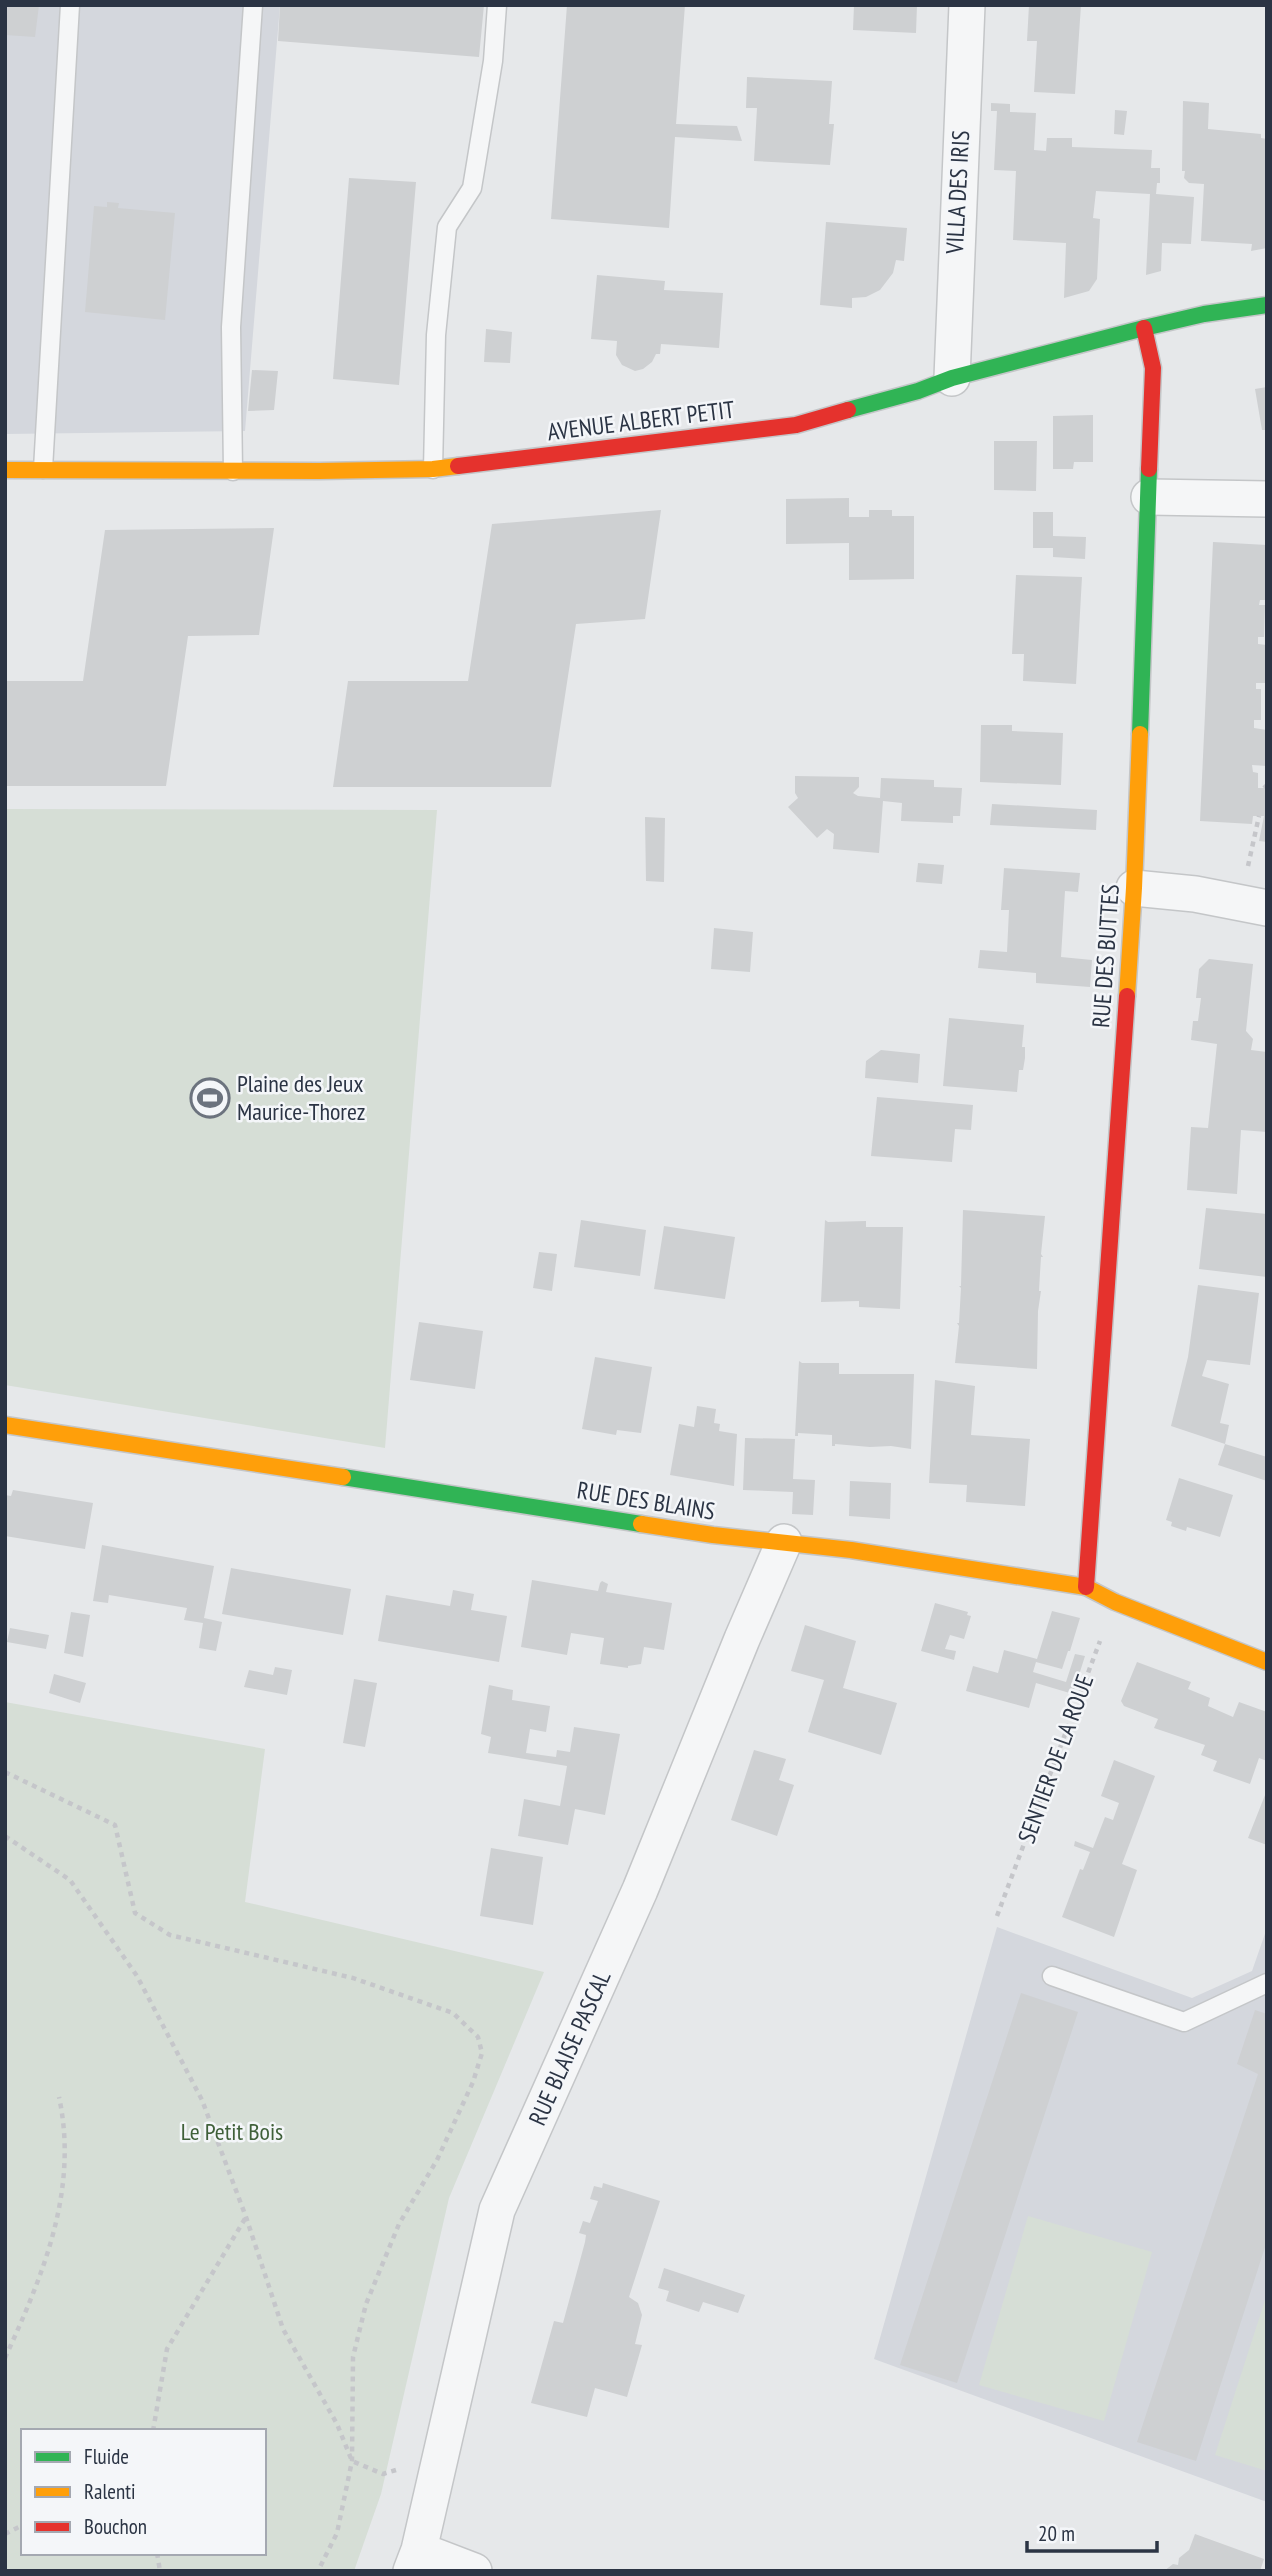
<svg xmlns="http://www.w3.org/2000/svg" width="1272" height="2576" font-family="'PT Sans Narrow',sans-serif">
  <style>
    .built { fill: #d4d7dd }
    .green { fill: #d6ded6; fill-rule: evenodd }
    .building { fill: #ced0d2 }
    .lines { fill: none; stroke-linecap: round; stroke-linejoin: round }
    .lane-casing { stroke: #c4c6c8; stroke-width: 21 }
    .street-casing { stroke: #c4c6c8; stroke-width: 38 }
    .fast-casing { stroke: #c4c6c8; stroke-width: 19 }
    .slow-casing { stroke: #c4c6c8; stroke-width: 19 }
    .jam-casing { stroke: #c4c6c8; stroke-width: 19 }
    .path { stroke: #c5c6ca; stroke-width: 4.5; stroke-dasharray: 5 5; stroke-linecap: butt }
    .lane { stroke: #f5f6f7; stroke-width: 18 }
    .street { stroke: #f5f6f7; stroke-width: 35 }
    .fast { stroke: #30b455; stroke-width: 16 }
    .slow { stroke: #ff9f0a; stroke-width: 16 }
    .jam { stroke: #e5322d; stroke-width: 16 }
    .labels { text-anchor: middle; stroke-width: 5; stroke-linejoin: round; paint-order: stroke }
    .street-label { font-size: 24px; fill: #2b3444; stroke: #f4f6f9 }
    .poi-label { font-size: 24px; fill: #2b3444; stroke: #f4f6f9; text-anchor: start }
    .park-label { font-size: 24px; fill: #3f6039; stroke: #f4f6f9 }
  </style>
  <rect width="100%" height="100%" fill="#e6e8ea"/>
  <path class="built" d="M5,5H280L245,431L5,434Z
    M997,1927L1192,1998L1252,1971L1267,1928V2502L874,2359Z"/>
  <path class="green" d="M5,809L437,810L385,1448L5,1385Z
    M5,1702L265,1749L245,1902L544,1972L449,2198L381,2494L354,2571H5ZM23,2431H264V2553H23Z
    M1028,2216L1152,2252L1104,2421L979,2385Z
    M1267,2294V2471L1215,2455Z"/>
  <path class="building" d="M5,5H39L35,37L5,35Z
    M280,5H484L479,57L278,41Z
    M567,5H685L676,124L737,126L742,141L675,137L669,228L551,219Z
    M854,5H917L916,33L853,30Z
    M1029,5H1081L1075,94L1034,92L1037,41H1027Z
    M747,77L832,81L829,124H834L830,165L754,161L757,108H746Z
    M1183,101L1209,103L1208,129L1261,134V138L1267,139V248L1251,251L1252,244L1201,241L1204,184L1189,183L1184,178L1185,171H1182Z
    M991,103L1010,104V112L1036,113L1034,150L1046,151L1047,138H1072V147L1152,150L1151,168H1160V183H1157L1156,194L1194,197L1191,244L1162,243L1161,271L1146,275L1150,194L1096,191L1093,218L1100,219L1097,279L1089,291L1064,298L1066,243L1013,240L1016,171L994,170L997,111H991Z
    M1115,110L1127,111L1124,135L1114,134Z
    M349,178L416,182L399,385L333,379Z
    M107,202L119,203L118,208L175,213L165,320L85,312L94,206L107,207Z
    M826,222L907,228L904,261L896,260L893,273L880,290L866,297L852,298V308L820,305Z
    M597,275L665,281L664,290L723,293L719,348L661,344L660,354H656L652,362L643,369L635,371L622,365L616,355L617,341L591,339Z
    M486,329L512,332L510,363L484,362Z
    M252,370L278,371L274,410L248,411Z
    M1267,387V430H1262L1255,389Z
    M1093,415V462H1074L1073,469H1053V416Z
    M994,441H1037L1036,491L994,490Z
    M849,498V517H869V510H892V516H914V579L849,580V543L786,544V499Z
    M661,510L645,619L576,624L551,787H333L348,681H468L492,524Z
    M1033,512H1053V536L1086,537L1085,559L1053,557V548H1033Z
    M274,528L259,635L188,636L166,786H5V681H83L105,530Z
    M1213,542L1267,545V600H1260L1259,605H1265L1264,637H1258V644L1267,645V683H1256V689H1261V720H1254V728L1267,730V766L1252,765L1253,772L1258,773V788H1267V842L1259,841L1264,816H1253L1252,824L1200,821Z
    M1016,575L1082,577L1076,684L1023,681L1024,654H1012Z
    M981,725H1012V731L1063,733L1061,785L980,782Z
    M795,776L859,777V787L853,793L858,796L880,798L881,778L934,780V787L962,788L960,816H953V823L901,821L902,803L883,801L879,853L833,849L834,834L827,829L817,838L788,807L798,798L795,793Z
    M992,804L1097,810L1096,830L990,825Z
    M645,817L665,818L664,882L646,881Z
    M918,863L944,865L942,884L916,882Z
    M1004,868L1080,873L1078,892L1065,891L1061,957L1092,960L1090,987L1036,983V973L978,968L980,950L1007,952L1009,910H1001Z
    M714,928L753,932L750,972L711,969Z
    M1209,959L1253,964L1246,1031L1253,1039L1251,1050L1267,1052V1132L1241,1130L1237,1194L1187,1190L1191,1127L1208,1128L1217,1044L1191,1040L1193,1021H1198L1201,998H1196L1199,969Z
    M949,1018L1024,1025L1022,1047H1025V1058L1023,1070H1019L1017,1092L943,1086Z
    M881,1050L920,1054L918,1083L865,1078L866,1061Z
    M877,1097L973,1105L971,1130L955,1129L952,1162L871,1156Z
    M1206,1208L1267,1214V1277L1199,1269Z
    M963,1210L1045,1216L1041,1254L1043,1257H1041L1040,1273L1039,1291H1041L1038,1311L1037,1369L955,1363L959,1326L957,1323H959L961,1288L959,1286H961Z
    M581,1220L646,1230L640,1276L574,1267Z
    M825,1220L828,1222L866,1221V1227H903L900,1309L859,1307V1301L821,1302Z
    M664,1226L735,1237L725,1299L654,1289Z
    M539,1252L557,1254L552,1291L533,1288Z
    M1198,1285L1259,1293L1250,1365L1207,1360L1202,1376L1229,1384L1220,1423L1229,1425L1225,1444L1171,1426L1188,1357Z
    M419,1322L483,1331L475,1389L410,1380Z
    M595,1357L652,1367L641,1433L617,1430L616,1435L582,1429Z
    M799,1361L802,1363H839V1374H914L911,1449L891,1446L870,1447L835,1444V1446H832V1435L798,1433V1436H795Z
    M935,1380L975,1386L971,1435L1030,1439L1025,1506L966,1502L967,1485L929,1483Z
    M697,1406L716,1409L714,1423L720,1424L719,1431L737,1434L734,1486L670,1475L679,1424L694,1427Z
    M745,1438L795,1439L793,1479L815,1480L813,1515L792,1514L793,1492L743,1490Z
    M1225,1444L1267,1457V1481L1218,1465Z
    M1179,1478L1233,1495L1220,1537L1187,1527L1186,1531L1171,1526L1172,1522L1166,1520Z
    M850,1481L891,1483L890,1519L849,1516Z
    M13,1490L93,1503L85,1549L5,1536V1495L11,1496Z
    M102,1545L214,1566L204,1618L222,1622L216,1651L199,1648L203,1623L184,1620L187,1608L109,1595L108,1603L93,1601Z
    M231,1568L351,1589L343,1635L222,1614Z
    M532,1580L598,1591L600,1583L602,1581L608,1584L606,1592L672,1603L664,1650L644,1647L641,1664L628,1666V1668L600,1664L604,1638L571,1633L567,1655L521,1647Z
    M453,1590L474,1594L471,1610L507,1616L499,1662L378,1641L386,1595L450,1606Z
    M935,1603L968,1612L967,1615L971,1616L964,1639L950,1635L945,1649L956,1651L954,1660L921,1651Z
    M1052,1611L1080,1618L1070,1651H1068L1062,1669L1036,1662L1033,1672L1066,1682L1075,1654L1085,1656L1073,1694L1036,1683L1029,1708L966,1691L973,1666L998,1673L1004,1650L1037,1659Z
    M71,1612L90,1615L83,1657L64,1653Z
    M805,1625L856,1641L843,1688L897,1703L881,1755L808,1732L824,1680L791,1671Z
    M10,1628L49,1635L46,1649L7,1642Z
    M1137,1662L1191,1682L1188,1689L1210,1698L1208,1706L1233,1717L1239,1702L1267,1712V1761L1259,1758L1250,1784L1213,1771L1217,1761L1201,1755L1205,1745L1154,1728L1158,1719L1124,1706L1121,1701Z
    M275,1667L292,1670L287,1695L244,1687L249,1670L273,1675Z
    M54,1674L86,1683L80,1703L49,1693Z
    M354,1679L377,1683L365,1747L343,1743Z
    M489,1685L513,1690L512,1700L550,1706L546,1732L530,1729L526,1753L556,1757L557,1750L570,1752L574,1727L620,1734L605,1815L575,1809L568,1845L518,1836L524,1799L560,1806L567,1766L488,1753L491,1737L481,1734Z
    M754,1750L786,1759L779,1780L794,1785L777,1836L731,1820Z
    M1114,1760L1155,1776L1122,1864L1137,1870L1114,1937L1062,1917L1080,1869L1083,1870L1090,1852L1074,1846L1075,1841L1093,1848L1105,1817L1113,1820L1119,1803L1101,1796Z
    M1267,1790V1845L1248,1838Z
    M491,1848L543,1857L533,1925L480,1916Z
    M1021,1993L1078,2012L957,2383L900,2365Z
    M1255,2010L1267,2014V2241L1196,2461L1137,2442L1258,2074L1237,2064Z
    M603,2183L660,2201L629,2297L638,2303L642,2315L635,2344L642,2345L627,2397L595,2388L587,2417L531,2403L554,2321L563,2323L585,2242L586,2235L579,2233L583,2221L590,2223L598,2201L590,2199L594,2186L602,2188Z
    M664,2268L745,2295L738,2313L703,2302L699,2312L666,2301L669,2291L658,2288Z
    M1195,2534L1264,2559L1260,2571H1164L1173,2564L1178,2565L1179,2558L1189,2550Z"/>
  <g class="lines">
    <g class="lane-casing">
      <path id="lane" d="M43,469L70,5
        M433,469L436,335L447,227L472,188L493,61L497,5
        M233,471L231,327L253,5
        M1052,1976L1184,2022L1267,1983"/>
    </g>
    <g class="street-casing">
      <path id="street" d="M952,378L967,5
        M1149,497L1267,499
        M1134,888L1195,894L1267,908
        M419,2550L474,2571
        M411,2571L419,2550L497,2210L640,1890L742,1639L784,1542"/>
    </g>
    <g class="fast-casing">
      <path id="fast" d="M848,410L918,391L952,378L1144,328L1204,314L1267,305
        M1140,734L1149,469
        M343,1477L641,1524"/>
    </g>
    <g class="slow-casing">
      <path id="slow" d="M5,470L319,471L433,469L458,466
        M1127,996L1134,888L1140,734
        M5,1425L343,1477
        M641,1524L713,1535L851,1550L1086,1587L1115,1602L1267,1662"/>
    </g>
    <g class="jam-casing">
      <path id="jam" d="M1144,328L1153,368L1149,469
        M458,466L796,425L848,410
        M1086,1587L1127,996"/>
    </g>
    <path class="path" d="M1264,788L1267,785
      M1248,866L1259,816
      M5,1772L115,1825L135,1913L170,1935L353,1978L453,2013L478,2037L482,2053L473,2082L437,2160L399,2224L366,2304L353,2357L352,2461L337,2533L318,2571
      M5,1836L70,1880L137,1976L202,2100L246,2217L283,2329L337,2424L352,2461L383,2474L396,2470
      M997,1916L1100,1641
      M5,2358C43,2275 79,2190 59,2097
      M153,2431L167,2349L246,2217
      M5,2534L23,2525
      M157,2553L160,2571"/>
    <use href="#lane" class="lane"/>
    <use href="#street" class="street"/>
    <use href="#fast" class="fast"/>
    <use href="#slow" class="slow"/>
    <use href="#jam" class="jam"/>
  </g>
  <defs>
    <g id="stadium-ring" transform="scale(2.0125)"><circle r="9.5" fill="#f4f6f9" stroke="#6c737e" stroke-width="1.5"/><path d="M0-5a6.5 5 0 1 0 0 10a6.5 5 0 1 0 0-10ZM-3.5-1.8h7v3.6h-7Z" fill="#6c737e"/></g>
  </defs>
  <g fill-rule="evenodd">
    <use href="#stadium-ring" x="210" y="1098"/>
  </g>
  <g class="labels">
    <g class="street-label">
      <text transform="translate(958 192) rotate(-87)" y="8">VILLA DES IRIS</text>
      <text transform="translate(641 421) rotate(-7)" y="8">AVENUE ALBERT PETIT</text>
      <text transform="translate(1106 956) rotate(-86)" y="8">RUE DES BUTTES</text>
      <text transform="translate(646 1501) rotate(9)" y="8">RUE DES BLAINS</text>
      <text transform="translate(1056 1759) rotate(-70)" y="8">SENTIER DE LA ROUE</text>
      <text transform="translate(570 2048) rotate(-66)" y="8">RUE BLAISE PASCAL</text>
    </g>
    <g class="poi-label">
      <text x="237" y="1092">Plaine des Jeux<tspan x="237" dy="28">Maurice-Thorez</tspan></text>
    </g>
    <g class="park-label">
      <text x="232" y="2140">Le Petit Bois</text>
    </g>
  </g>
  <rect width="1272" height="2576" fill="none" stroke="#2b3444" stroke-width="14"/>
  <rect x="21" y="2429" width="245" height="126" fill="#f4f6f9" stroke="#a4a8b1" stroke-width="2"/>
  <rect x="35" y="2452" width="35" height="10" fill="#30b455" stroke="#a4a8b1" stroke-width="2"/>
  <text x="84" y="2464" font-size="21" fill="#2b3444">Fluide</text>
  <rect x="35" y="2487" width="35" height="10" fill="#ff9f0a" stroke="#a4a8b1" stroke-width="2"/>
  <text x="84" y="2499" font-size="21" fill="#2b3444">Ralenti</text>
  <rect x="35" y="2522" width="35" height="10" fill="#e5322d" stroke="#a4a8b1" stroke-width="2"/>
  <text x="84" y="2534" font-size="21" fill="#2b3444">Bouchon</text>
  <path d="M1027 2541v10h130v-10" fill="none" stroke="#2b3444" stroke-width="3.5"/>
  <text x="1038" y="2541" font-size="21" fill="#2b3444" stroke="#f4f6f9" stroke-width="5" paint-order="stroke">20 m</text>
</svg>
